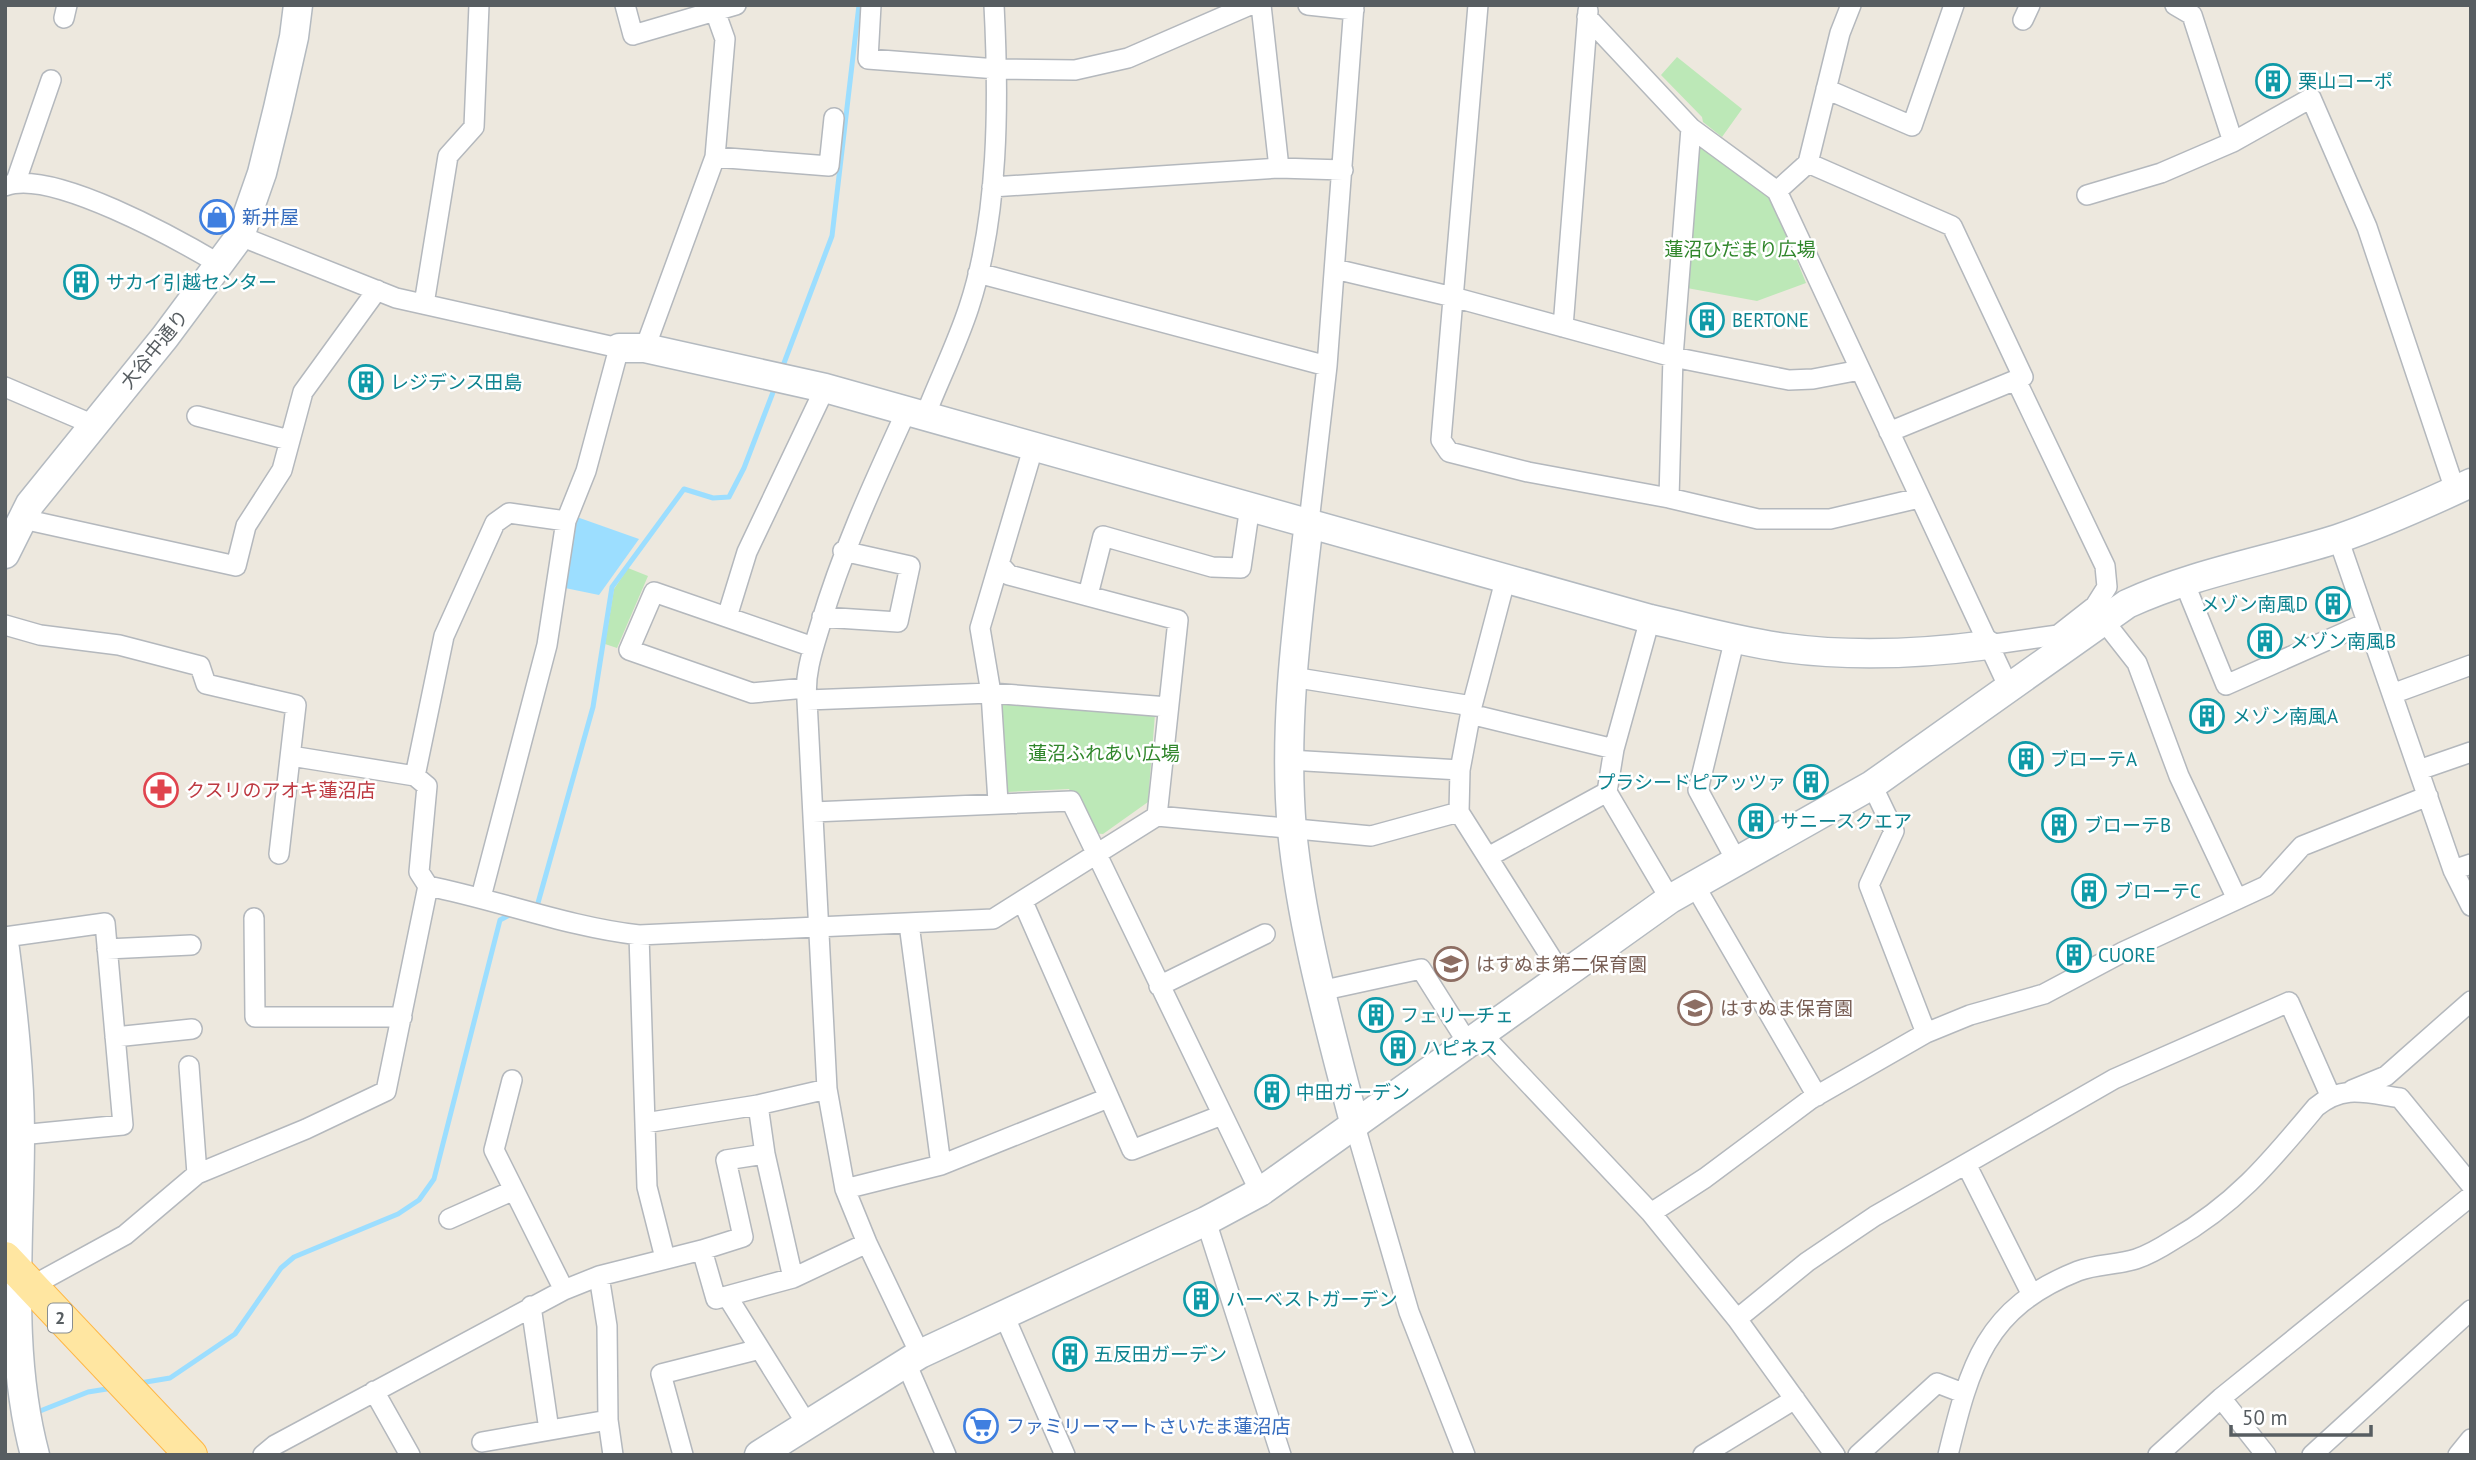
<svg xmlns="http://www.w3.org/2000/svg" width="2476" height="1460" font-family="'PT Sans','Noto Sans JP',sans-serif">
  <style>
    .green { fill: #bce8b7 }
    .water { fill: #9cdeff }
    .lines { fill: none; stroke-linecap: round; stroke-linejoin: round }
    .stream { stroke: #9cdeff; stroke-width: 5 }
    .street-casing { stroke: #b4b8bd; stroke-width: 22 }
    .secondary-casing { stroke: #b4bac0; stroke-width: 31 }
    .primary-casing { stroke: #ffb745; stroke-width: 34 }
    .street { stroke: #fff; stroke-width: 19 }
    .secondary { stroke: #fff; stroke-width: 28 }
    .primary { stroke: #ffe6a1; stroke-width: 32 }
    .labels { text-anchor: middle; stroke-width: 5; stroke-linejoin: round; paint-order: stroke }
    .shield { fill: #fff; stroke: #898e90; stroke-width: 2 }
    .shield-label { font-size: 18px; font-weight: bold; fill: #575d61 }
    .culture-label { font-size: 19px; fill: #0d838f; stroke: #fff; text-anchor: start }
    .shop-label { font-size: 19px; fill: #366cbe; stroke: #fff; text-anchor: start }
    .park-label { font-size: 19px; fill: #30862b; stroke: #fff }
    .street-label { font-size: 19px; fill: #575d61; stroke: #fff }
    .health-label { font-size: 19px; fill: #be3a42; stroke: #fff; text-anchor: start }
    .education-label { font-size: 19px; fill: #785e54; stroke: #fff; text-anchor: start }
  </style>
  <rect width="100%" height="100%" fill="#ede8de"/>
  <path class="green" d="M1677,57L1742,109L1722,137L1703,122L1702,117L1661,75Z
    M1699,145L1767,186L1806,283L1757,301L1687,288Z
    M628,568L648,576L617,648L605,644L614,589Z
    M1006,697L1155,714L1148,802L1103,834L1091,833L1069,789L1007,792L1001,787L999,704Z"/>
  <path class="water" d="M574,516L639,539L599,595L565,588Z"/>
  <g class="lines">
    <path class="stream" d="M781,371L832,236L859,5
      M536,910L593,707L612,587L684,489L713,498L729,497L744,468L775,387
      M140,1383L170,1378L235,1334L281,1268L294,1257L398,1214L419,1200L434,1179L500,920L513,913
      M40,1411L88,1392L113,1388"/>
    <g class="street-casing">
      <path id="street" d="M625,5L633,35L736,5
        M871,5L868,59L997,69L1075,70L1128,58L1250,5
        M1261,5L1279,168
        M1308,5L1354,10
        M1478,5L1441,440L1449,452L1528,472L1669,498
        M2175,5L2192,15L2233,142L2311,98L2367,227L2455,490
        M1587,17L1691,128L1777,191L2009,688
        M64,18L67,5
        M2023,20L2030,5
        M1826,89L1912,126L1954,5
        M1691,128L1673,357L1669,498L1758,519H1830L1919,498
        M715,157L829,166L834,118
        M1808,163L1952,226L2023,377L1889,432
        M16,181L51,80
        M5,186C51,168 179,240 221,265
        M992,187L1279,168L1343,170
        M1777,191L1808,163L1840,33L1851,5
        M2087,195L2161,173L2233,142
        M240,236L396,298L619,348L586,471L566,521L547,645L481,897
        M1335,269L1453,297L1673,357L1789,380L1813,379L1860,370
        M978,273L1327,366
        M424,304L448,156L474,127L479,5
        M1563,327L1588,11
        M645,348L715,157L725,39L715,11
        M5,387L94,425
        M197,416L289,440
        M925,416C939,380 957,344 969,307C999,216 999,101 994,5
        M23,519L236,566L246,526L282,470L303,392L377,290
        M1309,522L1327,366L1354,5
        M2338,538L2453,870L2471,906
        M999,564L1009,575L1178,620L1157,816
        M1506,577L1472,706L1460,770L1459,812L1564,978
        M2184,582L2226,685L2366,623
        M1088,595L1103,536L1212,567L1241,568L1250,506
        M727,617L747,552L825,388
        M822,617L898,622L910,566L843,551
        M1650,619L1614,749L1607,792L1670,899
        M2104,621L2137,663L2179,776L2237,899
        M5,625L40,635L119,645L200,666L206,684L296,705L279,854
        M1735,638L1698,790L1736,860
        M1988,645L2058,635L2095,606L2107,587L2105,566L2016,380
        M1292,677L1472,706
        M806,688L752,693L629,650L654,592L813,647
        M2392,694L2471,665
        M807,699C804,675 813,649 820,626C842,551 874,482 906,412
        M1470,714L1614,749
        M291,756L415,776
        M1289,760L1460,770
        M2419,770L2471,752
        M1872,785L1894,831L1869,885L1926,1033
        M998,802L991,693L980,628L1034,445
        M813,812L1071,801L1260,1192
        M1488,857L1607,792
        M2453,870L2471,864
        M428,886C498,900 568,927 639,935L993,919L1157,816L1371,836L1459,812
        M1695,886L1817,1096
        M1023,902L1132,1150L1222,1115
        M254,918L255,1017H402
        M909,924L941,1165
        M639,935L647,1187L665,1258
        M5,937L105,923L123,1125L20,1135
        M107,949L191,945
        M1159,986L1265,934
        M1320,991L1421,969L1469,1045
        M1483,1035L1651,1213L1737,1319L1835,1455
        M115,1037L192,1029
        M189,1066L197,1174
        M512,1080L494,1150L564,1290
        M2352,1090L2386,1076L2471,1001
        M645,1123L758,1105
        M1355,1126L1409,1312L1465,1455
        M765,1154L758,1105L827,1089
        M1966,1164L2031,1293
        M845,1189L941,1165L1108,1098
        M1651,1213L1705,1178L1811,1099L1926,1033L1970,1015L2044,994L2123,952L2266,886L2302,846L2428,796
        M449,1219L514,1190
        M1206,1221L1281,1455
        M702,1250L743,1237L726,1160L765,1154L793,1278
        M599,1276L607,1326L608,1420L613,1455
        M30,1287L125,1235L197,1174L306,1129L386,1091L428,886L419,872L427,786L415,776L444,636L495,523L509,513L566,521
        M727,1296L808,1426
        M531,1306L549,1430
        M1003,1313L1065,1455
        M1737,1319L1807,1262L1875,1216L2114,1079L2289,1002L2330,1095
        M920,1354L867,1243L845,1189L827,1089L807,700L991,693L1168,707
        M906,1363L946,1455
        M374,1391L410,1455
        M2221,1398L2266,1455
        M482,1442L608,1420
        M263,1455L275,1445L564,1290L599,1276L702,1250L716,1299L793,1278L867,1243
        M683,1455L661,1374L760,1349
        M1703,1455L1795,1399
        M1858,1455L1937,1383L1963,1393
        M1948,1455C1970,1365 1985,1308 2078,1271C2096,1264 2117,1265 2136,1259C2148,1255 2162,1247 2173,1240C2236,1204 2270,1162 2316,1107C2344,1084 2366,1093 2400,1098L2471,1185
        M2158,1455L2221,1398L2471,1196
        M2312,1455L2471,1310
        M2458,1455L2471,1439"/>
    </g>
    <g class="secondary-casing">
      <path id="secondary" d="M619,348H645L825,388L1650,619C1695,629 1740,642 1786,648C1853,657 1920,654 1988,645
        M1309,522C1297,624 1283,727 1292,830C1302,931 1330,1028 1355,1126
        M5,554L30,504L165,337L240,236L262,173L278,108L294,37L298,5
        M5,949C13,1011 20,1073 20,1135C20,1242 7,1350 35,1455
        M759,1455L920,1354L1206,1221L1260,1192L1670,899L1872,785L2127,604C2194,573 2267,561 2337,539C2382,524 2428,503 2471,483"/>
    </g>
    <g class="primary-casing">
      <path id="primary" d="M5,1258L191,1455"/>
    </g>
    <use href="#street" class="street"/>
    <use href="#secondary" class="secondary"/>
    <use href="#primary" class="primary"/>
  </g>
  <defs>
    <g id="building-ring" transform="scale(1.75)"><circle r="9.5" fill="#fff" stroke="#0f9aa8" stroke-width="1.5"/><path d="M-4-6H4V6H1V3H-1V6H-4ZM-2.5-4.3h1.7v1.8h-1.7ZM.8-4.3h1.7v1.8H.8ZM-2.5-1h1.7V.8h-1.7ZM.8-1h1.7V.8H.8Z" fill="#0f9aa8"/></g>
    <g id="shop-ring" transform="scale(1.75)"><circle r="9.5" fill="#fff" stroke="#3f7fe0" stroke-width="1.5"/><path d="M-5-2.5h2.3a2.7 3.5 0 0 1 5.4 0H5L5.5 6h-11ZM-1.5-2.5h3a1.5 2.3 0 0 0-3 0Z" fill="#3f7fe0"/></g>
    <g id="pharmacy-ring" transform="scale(1.75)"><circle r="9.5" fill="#fff" stroke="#e0444e" stroke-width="1.5"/><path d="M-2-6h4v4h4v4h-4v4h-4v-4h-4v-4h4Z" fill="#e0444e"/></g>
    <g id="school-ring" transform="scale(1.75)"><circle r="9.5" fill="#fff" stroke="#8d6e63" stroke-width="1.5"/><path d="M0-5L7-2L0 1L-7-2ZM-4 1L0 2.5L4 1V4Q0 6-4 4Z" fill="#8d6e63"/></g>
    <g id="supermarket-ring" transform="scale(1.75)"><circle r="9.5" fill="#fff" stroke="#3f7fe0" stroke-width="1.5"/><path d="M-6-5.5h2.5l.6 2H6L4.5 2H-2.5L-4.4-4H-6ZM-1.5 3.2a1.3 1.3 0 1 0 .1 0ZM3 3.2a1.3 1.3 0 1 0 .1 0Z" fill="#3f7fe0"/></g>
  </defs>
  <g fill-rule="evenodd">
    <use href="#building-ring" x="2273" y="81"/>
    <use href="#shop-ring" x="217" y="217"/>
    <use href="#building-ring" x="81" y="282"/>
    <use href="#building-ring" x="1707" y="320"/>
    <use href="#building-ring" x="366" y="382"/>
    <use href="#building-ring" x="2333" y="604"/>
    <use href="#building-ring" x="2265" y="641"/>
    <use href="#building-ring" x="2207" y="716"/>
    <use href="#building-ring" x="2026" y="759"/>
    <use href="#building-ring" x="1811" y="782"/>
    <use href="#pharmacy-ring" x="161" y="790"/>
    <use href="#building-ring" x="1756" y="821"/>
    <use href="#building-ring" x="2059" y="825"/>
    <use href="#building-ring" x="2089" y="891"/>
    <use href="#building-ring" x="2074" y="955"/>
    <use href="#school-ring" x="1451" y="964"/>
    <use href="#school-ring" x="1695" y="1008"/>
    <use href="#building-ring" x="1376" y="1015"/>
    <use href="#building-ring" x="1398" y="1048"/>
    <use href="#building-ring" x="1272" y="1092"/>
    <use href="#building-ring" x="1201" y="1299"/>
    <use href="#building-ring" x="1070" y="1354"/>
    <use href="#supermarket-ring" x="981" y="1426"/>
  </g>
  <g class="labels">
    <rect class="shield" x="48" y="1303.5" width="24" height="29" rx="5"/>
    <g class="shield-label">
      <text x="60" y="1324">2</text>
    </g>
    <g class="culture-label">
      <text x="2298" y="88">栗山コーポ</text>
      <text x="106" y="289">サカイ引越センター</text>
      <text x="1732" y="327">BERTONE</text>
      <text x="390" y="389">レジデンス田島</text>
      <text x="2308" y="611" text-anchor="end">メゾン南風D</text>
      <text x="2290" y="648">メゾン南風B</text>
      <text x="2232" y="723">メゾン南風A</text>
      <text x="2050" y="766">ブローテA</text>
      <text x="1786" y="789" text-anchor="end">プラシードピアッツァ</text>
      <text x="1780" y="828">サニースクエア</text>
      <text x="2084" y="832">ブローテB</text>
      <text x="2114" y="898">ブローテC</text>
      <text x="2098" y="962">CUORE</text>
      <text x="1400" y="1022">フェリーチェ</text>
      <text x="1422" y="1055">ハピネス</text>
      <text x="1296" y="1099">中田ガーデン</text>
      <text x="1226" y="1306">ハーベストガーデン</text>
      <text x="1094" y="1361">五反田ガーデン</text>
    </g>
    <g class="shop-label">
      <text x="242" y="224">新井屋</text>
      <text x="1006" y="1433">ファミリーマートさいたま蓮沼店</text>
    </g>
    <g class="park-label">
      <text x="1740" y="256">蓮沼ひだまり広場</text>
      <text x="1104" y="760">蓮沼ふれあい広場</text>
    </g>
    <g class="street-label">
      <text transform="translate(154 349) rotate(-51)" y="7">大谷中通り</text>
    </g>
    <g class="health-label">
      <text x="186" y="797">クスリのアオキ蓮沼店</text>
    </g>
    <g class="education-label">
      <text x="1476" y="971">はすぬま第二保育園</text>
      <text x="1720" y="1015">はすぬま保育園</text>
    </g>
  </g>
  <rect width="2476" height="1460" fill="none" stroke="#575d61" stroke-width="14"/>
  <path d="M2231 1425v10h140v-10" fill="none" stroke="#575d61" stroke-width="3.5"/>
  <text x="2242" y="1425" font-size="21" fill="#575d61" stroke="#ffffff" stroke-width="5" paint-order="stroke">50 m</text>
</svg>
